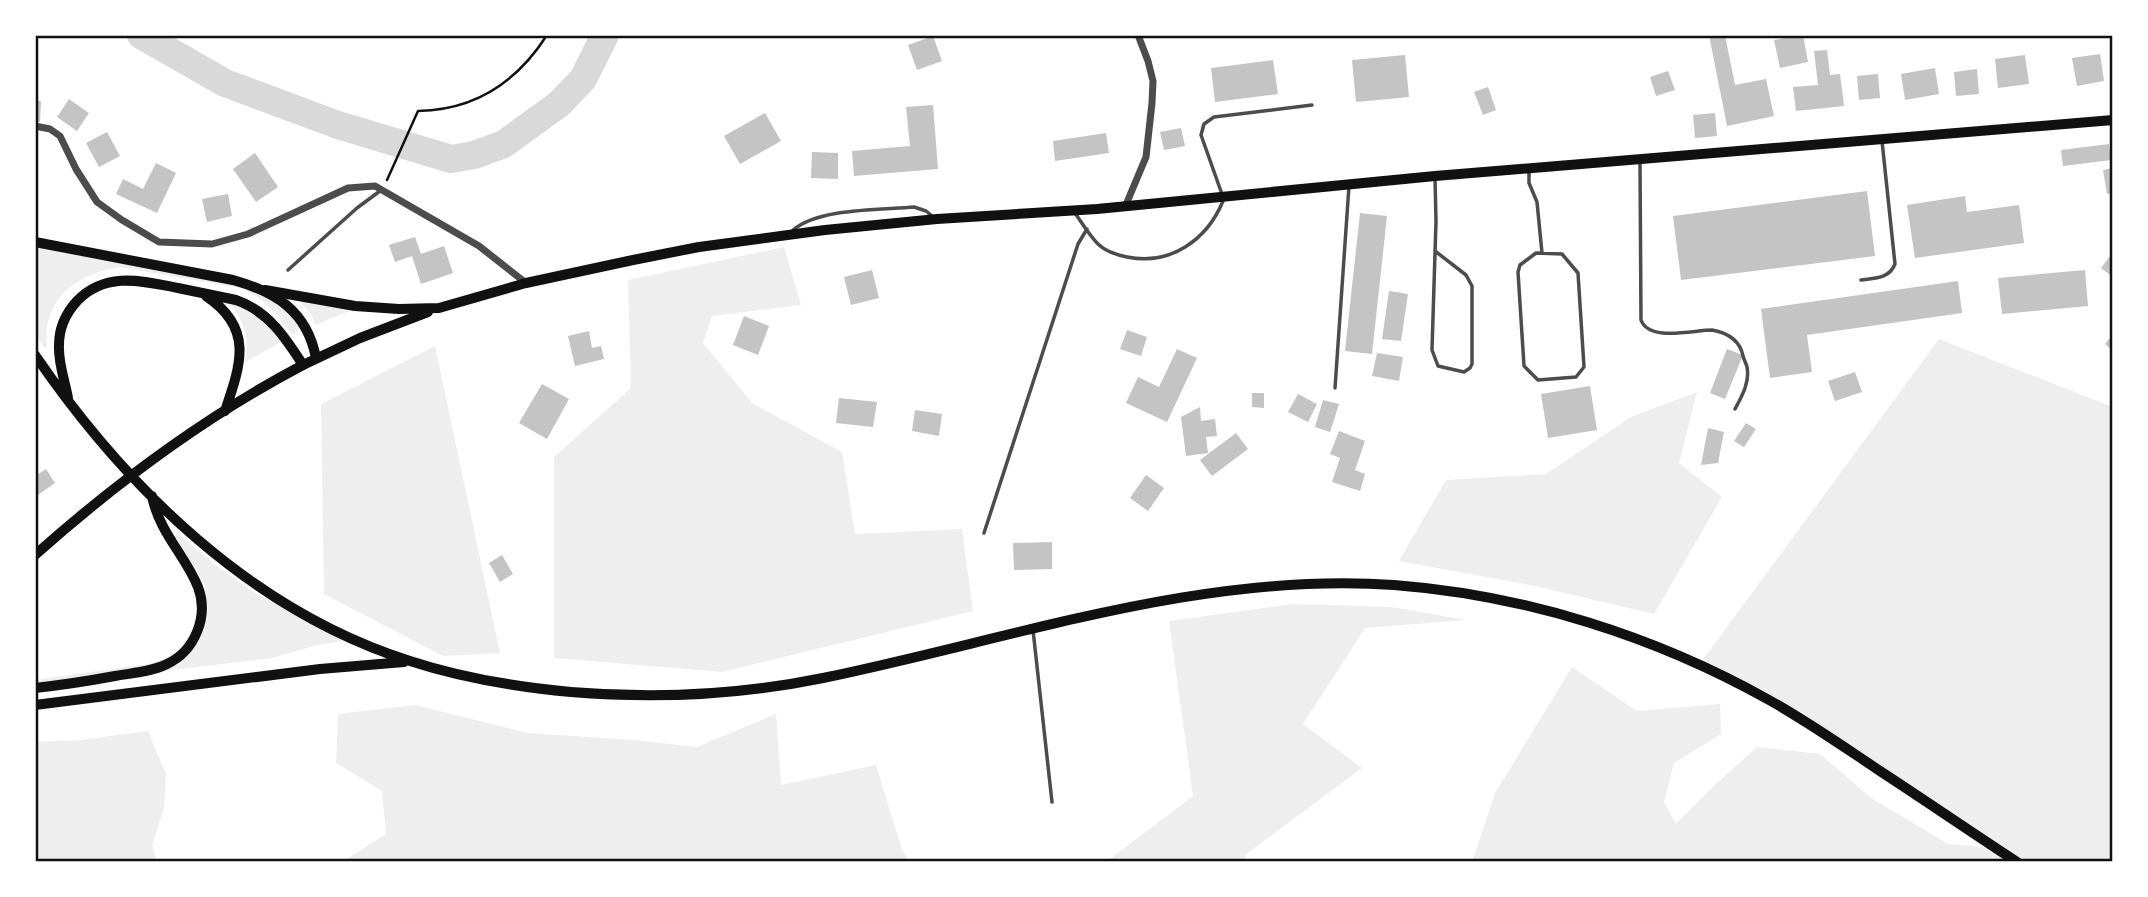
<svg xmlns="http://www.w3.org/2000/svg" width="2148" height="897" font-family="Manrope,sans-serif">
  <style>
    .green { fill: #eee }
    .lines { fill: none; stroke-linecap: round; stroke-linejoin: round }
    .river { stroke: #d9d9d9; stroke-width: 28 }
    .building { fill: #c4c4c4 }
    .path { stroke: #111; stroke-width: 2.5 }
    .service { stroke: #4c4c4c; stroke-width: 3.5 }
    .minor { stroke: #4c4c4c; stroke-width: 7 }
    .secondary { stroke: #111; stroke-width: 10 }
    .primary { stroke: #111; stroke-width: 10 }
    .neatline { fill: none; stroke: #111; stroke-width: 2.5 }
  </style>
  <rect width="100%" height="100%" fill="#fff"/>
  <path class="green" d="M35,242L250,286L290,314L299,331L293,334C272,313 271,301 240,288L119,267C76,274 42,299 47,346L44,348L35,333Z
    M784,247L801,305L712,316L703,343L752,403L842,452L855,534L962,529L973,611L722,672L554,658V457L631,388L628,280Z
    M294,295L366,304L315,325L311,314Z
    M230,303L262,315L281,342L244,363C251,341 244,321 230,303Z
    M1939,339L2113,407V862H1472L1495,793L1572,667L1637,711L1720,704L1721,734L1674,763L1664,802L1676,824L1717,783L1757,747L1820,754L1871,798L1948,844L1995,848L1813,726L1699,665Z
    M435,346L500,653L443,656L324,594L321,404Z
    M1697,392L1679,463L1722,497L1654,614L1535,586L1399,561L1446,480L1546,474L1631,417Z
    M179,534L213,563L253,592L348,640L317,645L273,658L35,686V680L148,664L167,658L180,651L206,613V597L205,586L175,535Z
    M1293,604L1392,607L1466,620L1365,628L1303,724L1362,768L1245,855L1246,862H1106L1193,796L1169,621Z
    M415,705L528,733L633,740L697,747L776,714L781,785L876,765L902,850L910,862H342L386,834L382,791L336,763L338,714Z
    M148,731L166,774L164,809L152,845L157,862H35V742L81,740Z"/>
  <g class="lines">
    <path class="river" d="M141,35L225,83L338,125L451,159L474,155L504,144L559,104L583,79L605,35"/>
  </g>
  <path class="building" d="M1709,35H1725L1735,85L1766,79L1774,116L1727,126Z
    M1803,35L1808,62L1780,68L1774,40Z
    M933,36L942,61L917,70L908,45Z
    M1827,50L1830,75L1840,74L1844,106L1796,111L1793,87L1818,85L1814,51Z
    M2100,54L2104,81L2077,86L2072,58Z
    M1405,55L1409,97L1356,102L1352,60Z
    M2025,55L2029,84L1998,88L1995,59Z
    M1273,60L1278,94L1215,102L1211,68Z
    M1935,68L1939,94L1905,100L1901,74Z
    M1977,69L1979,94L1956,96L1954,72Z
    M1668,71L1675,90L1656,96L1650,77Z
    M1878,74L1880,98L1859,100L1857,76Z
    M1488,87L1496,110L1483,115L1474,92Z
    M69,99L89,113L77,131L57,117Z
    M35,101H41L40,122L35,121Z
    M933,105L938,169L854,176L852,151L910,146L906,107Z
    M765,113L781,141L740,164L724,136Z
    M1715,113L1717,136L1695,138L1693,115Z
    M1181,128L1185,146L1164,150L1160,132Z
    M107,132L120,156L99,167L86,143Z
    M1106,133L1109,153L1055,161L1053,141Z
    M2109,144L2111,160L2063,166L2061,150Z
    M812,152L838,153V179L811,178Z
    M255,153L278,187L256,202L233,169Z
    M156,163L176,173L157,213L116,194L123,179L143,189Z
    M2113,168V193L2107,194L2103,170Z
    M1867,191L1875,256L1681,280L1673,216Z
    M228,194L232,216L207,222L202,199Z
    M1965,196L1967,212L2019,205L2024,243L1915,258L1907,205Z
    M1360,213L1387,216L1372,354L1345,351Z
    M415,237L421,254L444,246L453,273L421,284L412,256L395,262L389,245Z
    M2113,252V277L2101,268Z
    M872,270L879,298L851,305L844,277Z
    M2085,270L2088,306L2002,314L1998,278Z
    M1958,281L1962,313L1807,335L1812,372L1770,378L1761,309Z
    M1389,291L1408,294L1401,341L1382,339Z
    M744,316L769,326L758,355L733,345Z
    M1127,330L1147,337L1141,356L1120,349Z
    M589,331L592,348L601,346L604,359L575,366L568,336Z
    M2113,334V351L2105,344Z
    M1177,349L1197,358L1167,422L1126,403L1138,377L1159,387Z
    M1727,349L1743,355L1725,399L1710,393Z
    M1377,353L1403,357L1399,381L1372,376Z
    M1855,372L1862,392L1835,401L1828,381Z
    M542,384L569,399L547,439L519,423Z
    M1590,386L1597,430L1548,438L1541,394Z
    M1252,393H1264V408L1252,407Z
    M1298,394L1317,404L1308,422L1288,412Z
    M839,398L877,402L873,427L836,423Z
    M1323,400L1339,404L1330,432L1315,427Z
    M1200,407L1201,421L1215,419L1217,436L1206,437L1208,453L1186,456L1181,417Z
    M915,410L942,414L939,436L912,431Z
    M1746,423L1756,429L1744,447L1734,441Z
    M1708,428L1724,432L1718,463L1701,465Z
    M1339,431L1365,441L1355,470L1365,474L1360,491L1332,482L1340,458L1330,454Z
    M1236,433L1248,449L1212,476L1200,460Z
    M46,469L55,483L35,497V476Z
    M1146,475L1164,488L1148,511L1130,498Z
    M1052,542V569L1014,570L1013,543Z
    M502,555L513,574L500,582L489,563Z"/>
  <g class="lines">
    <path class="path" d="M387,180L418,111C474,110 517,82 547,35"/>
    <path class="service" d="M1640,161L1641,320C1649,342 1693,330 1712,330C1728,333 1740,340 1743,356C1744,360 1746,363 1747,367C1750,382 1742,396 1735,409
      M1529,170V183L1537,202L1542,253
      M1075,213C1082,223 1089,235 1098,244C1105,251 1117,255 1127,257C1170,266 1207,240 1223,201V197L1201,135L1204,124L1214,117L1312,105
      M793,230C819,208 879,210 914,207L926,211L932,216
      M1435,251L1466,275L1472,286V364L1470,368L1464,372L1438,366L1432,350L1436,221L1435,178
      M1536,253L1562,254L1578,273L1584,367L1576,377L1538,380L1524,366L1518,272L1520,265Z
      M288,270L357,208L380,191
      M1861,280C1875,278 1889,279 1895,264L1882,141
      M1335,388L1349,186
      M984,533L1078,244L1087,229
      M1033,630L1052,802"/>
    <path class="minor" d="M35,126L50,129L60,136L76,169L97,202L122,220L159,242L212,244L248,234L348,188L375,186L479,246L526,283
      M1125,207L1146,157L1152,103L1153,81L1148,61L1138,35"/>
    <path class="secondary" d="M265,290L355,306L399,309L439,308L526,283L633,260L699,247L825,230L937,219L1097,209L1435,176L2113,120
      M303,365L360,338L428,312"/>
    <path class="primary" d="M35,242L233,280C276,292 307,311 316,358
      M206,296C254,328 241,364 225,411
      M35,355C127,489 252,611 410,661C462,678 517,687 571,692C655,699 740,695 823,678C1009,640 1201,571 1394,585C1525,595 1655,636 1769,700C1807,721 1844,747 1880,771C1926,801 1971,832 2017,862
      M35,555C117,482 206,416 303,365C285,337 268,311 236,300C217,296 197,292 178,288C142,281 106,271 77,301C66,313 59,329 59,345C58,363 65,381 68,398
      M35,688C62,685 88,681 115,676C132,673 151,672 167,664C195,651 209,616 198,587C185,555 159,532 152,496
      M35,705L320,669L404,662"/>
  </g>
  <rect width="2148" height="897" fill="none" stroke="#ffffff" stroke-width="74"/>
  <rect x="37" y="37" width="2074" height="823" class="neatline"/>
</svg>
